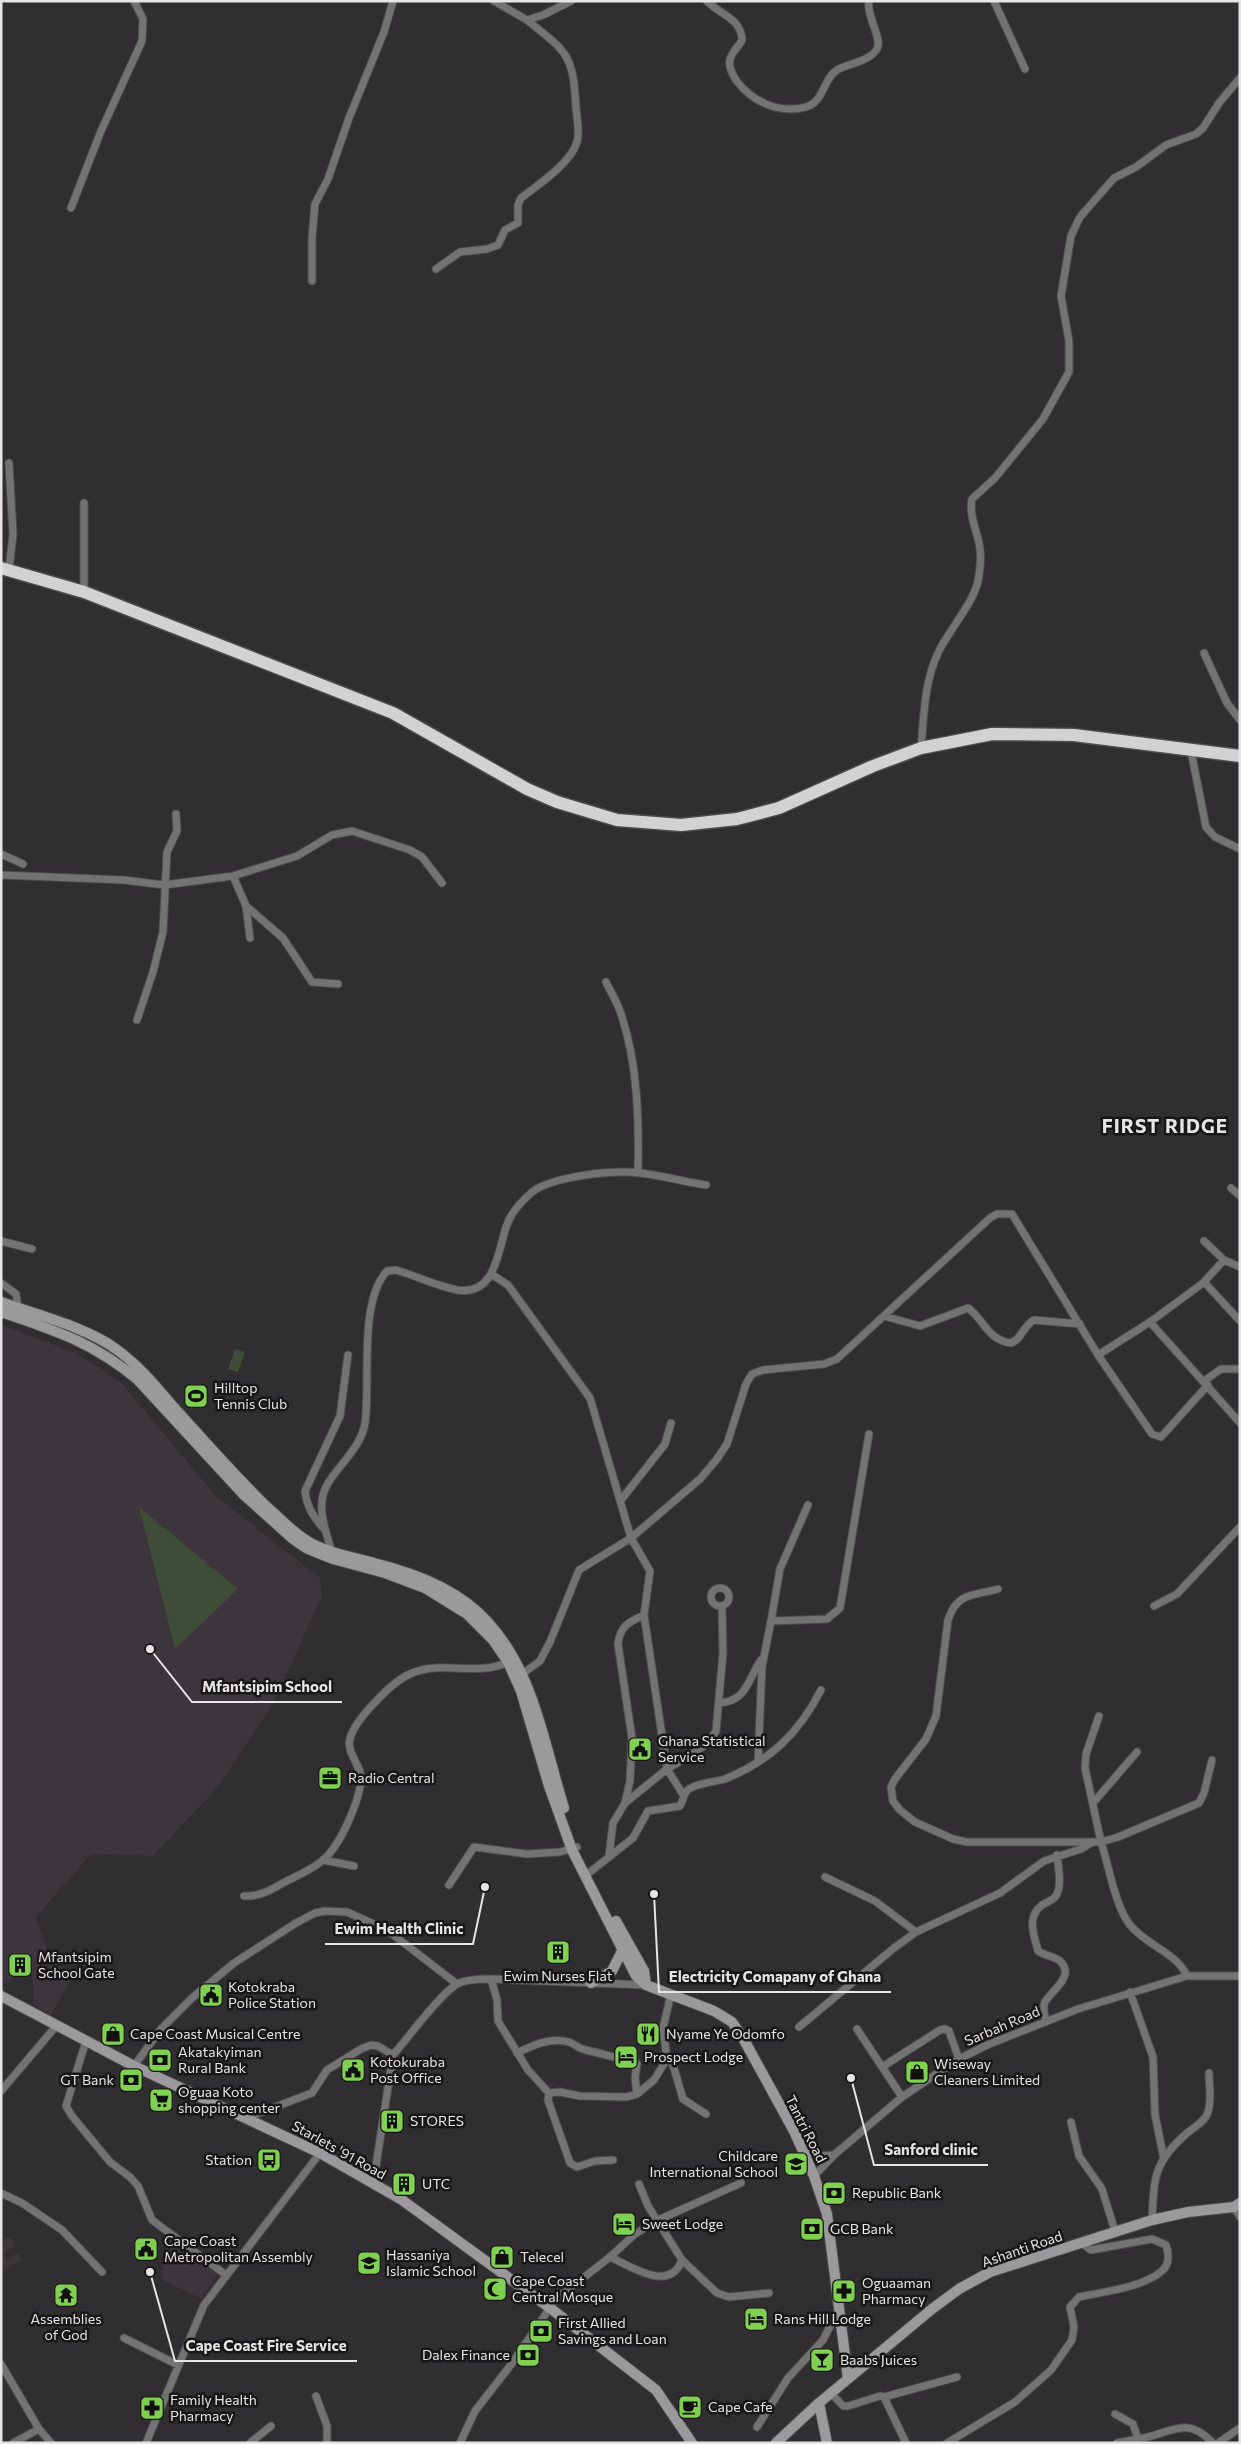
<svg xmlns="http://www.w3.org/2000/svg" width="1241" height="2444" font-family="Commissioner,sans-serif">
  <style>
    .built { fill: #3d353c }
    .green { fill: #3f4d38 }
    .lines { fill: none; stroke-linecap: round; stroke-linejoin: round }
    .street-casing { stroke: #4d4b4d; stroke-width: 9 }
    .secondary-casing { stroke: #4d4b4d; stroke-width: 12 }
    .highway-casing { stroke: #4d4b4d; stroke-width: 15 }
    .street { stroke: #747374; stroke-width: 7 }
    .secondary { stroke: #9b999b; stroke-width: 10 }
    .highway { stroke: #d4d1d4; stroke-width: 12 }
    .labels { text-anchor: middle; stroke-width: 5; stroke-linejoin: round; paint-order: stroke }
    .poi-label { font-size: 14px; fill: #e6e4e5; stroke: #181617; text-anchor: start }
    .street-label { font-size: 14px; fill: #e6e4e5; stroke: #181617 }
    .district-label { font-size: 19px; font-weight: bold; letter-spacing: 1px; fill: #e6e4e5; stroke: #181617 }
    .leader { fill: none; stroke: #e6e4e5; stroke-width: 2 }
    .callout-dot { fill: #e6e4e5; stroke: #181617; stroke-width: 2 }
    .callout-label { font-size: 15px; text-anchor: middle; font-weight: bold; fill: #e6e4e5; stroke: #181617; stroke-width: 5; stroke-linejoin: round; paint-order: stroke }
  </style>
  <rect width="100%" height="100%" fill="#302e30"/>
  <path class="built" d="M1,1325L76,1353L121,1382L216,1496L320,1578L322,1596L274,1702L217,1788L153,1856L91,1854L36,1917L48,1954L70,1981L51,2015L33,2005V1982L29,1966L14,1970L15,1974L9,1983L1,1982Z
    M10,2237L16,2246L4,2252L5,2260L19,2253L22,2260L1,2271V2241Z
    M171,2240L218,2273L202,2299L163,2280L161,2276L167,2242Z"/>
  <path class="green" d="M235,1349L245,1352L238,1372L228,1369Z
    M191,1385H202L201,1407L191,1406Z
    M139,1507L238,1589L175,1649Z"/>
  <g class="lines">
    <g class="street-casing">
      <path id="street" d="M494,1L527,20L543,15L571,1
        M707,1C720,15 741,18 742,40C739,46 732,52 730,59C728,67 732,74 736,80C752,102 779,114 806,107C824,102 823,79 837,70C849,63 869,62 877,49C883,39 866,16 869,1
        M994,1L1025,69
        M71,208L101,131L142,41L143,19L134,1
        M436,269L460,252L487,249L498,245L505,230L518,223V205L521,198C538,185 571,163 577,142C580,132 577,118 576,108C573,54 568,53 527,20
        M312,281V238L315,204L328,179L349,118L384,32L393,1
        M9,463L13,534L9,570
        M84,592V503
        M1204,653L1227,703L1240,720
        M921,748C924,716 924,681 939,651C949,630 973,604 978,581C980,570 982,555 979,543C976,528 969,515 972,499L995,478L1043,419L1069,372V341L1061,296L1071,236L1080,217L1114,178L1136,167L1166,145L1196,134L1203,128L1219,103L1240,78
        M1191,751L1206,827L1215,837L1240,849
        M1,854L23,864
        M1,875L124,880L164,885L233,876L297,856L332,835L352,831L410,850L422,857L442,883
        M233,876L246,906L283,938L312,982L338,984
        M246,906L250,938
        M606,982C611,993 619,1005 622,1017C638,1066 639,1122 638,1173
        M137,1020L153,972L163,932L167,852L177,831L176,814
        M1231,1188L1240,1196
        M1,1241L32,1249
        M1204,1241L1224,1260L1240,1267
        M491,1274L508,1285L590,1398L631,1538L650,1571L644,1615L667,1769L625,1803L613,1823L609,1856
        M1,1283L16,1294L18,1308
        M1203,1283L1224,1260
        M884,1316L920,1326L968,1308C983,1318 987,1340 1011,1343C1021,1340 1024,1325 1034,1320L1080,1324
        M1150,1322L1240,1423
        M1098,1355L1152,1434L1161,1437L1208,1385
        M1204,1381L1221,1369H1240
        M621,1500L665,1444L671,1423
        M325,1530C314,1518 307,1508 305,1491L340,1416L348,1355
        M332,1553C328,1537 320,1519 322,1501C324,1474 360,1455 365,1423C371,1382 358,1303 387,1271L396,1270C416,1276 437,1286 457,1290C498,1297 498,1245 508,1222C513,1210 523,1200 532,1192C553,1176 613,1170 639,1173C661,1175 684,1182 706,1185
        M711 1597a9 9 0 1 1 18 0a9 9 0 1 1-18 0Z
        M998,1589C973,1596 957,1592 948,1620L936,1716L926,1739L895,1779L891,1787L893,1801L900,1810L915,1822L953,1839L967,1842H1101L1085,1768L1086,1754L1099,1716
        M1154,1606L1177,1594L1240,1527
        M771,1621L780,1569L808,1505
        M522,1674L540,1661L550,1642L579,1570L631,1538L700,1479L717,1459L727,1444L746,1384L752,1374L763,1370L824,1364L837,1359L990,1218L997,1214H1012L1098,1355L1150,1322L1203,1283L1206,1284L1240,1321
        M719,1703C747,1701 747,1681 761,1660
        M758,1761L762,1667L771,1621L827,1619L840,1608L869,1434
        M684,1796L667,1769C684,1759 707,1748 716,1731L723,1653L722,1606
        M625,1803L630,1781L632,1738L618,1644C620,1626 629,1622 644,1615
        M1093,1803L1137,1752
        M323,1860L354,1866
        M585,1876L633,1838L648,1811L680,1806C683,1801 683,1797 686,1792C691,1784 715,1782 725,1779C770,1761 799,1733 821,1690
        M825,1877L875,1901L916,1932
        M449,1885L474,1847L527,1854L560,1852L577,1847
        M244,1896C259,1897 271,1890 283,1883C296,1876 312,1870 323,1860C340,1846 358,1804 361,1782C363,1766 346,1754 350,1739C353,1725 370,1707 381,1696C391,1686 403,1675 418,1671C447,1662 480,1676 508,1662
        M1187,1976C1176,1952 1147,1946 1130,1925C1115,1906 1109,1866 1101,1842L1118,1837L1199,1803L1204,1793L1212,1760
        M491,1979L497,2000L498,2021L528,2070L549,2093
        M1130,1992L1153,2057L1155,2115L1164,2159
        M1046,2022C1045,2016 1042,2007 1045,2002C1051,1991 1076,1976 1060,1961C1055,1957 1044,1955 1038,1951C1034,1935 1026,1917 1042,1905C1046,1903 1052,1900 1055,1897C1063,1887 1058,1866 1057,1855
        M799,2027L894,1948L916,1932L1000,1893L1044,1861L1081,1849L1091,1843
        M857,2029L902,2097
        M86,2041L66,2106L72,2116L110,2162L130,2177L138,2186L152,2220L226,2275
        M517,2053C533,2045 551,2037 569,2042C575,2044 579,2049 586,2050C603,2054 619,2059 635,2062L637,2064L635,2078L637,2094
        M667,2059L673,2065L683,2099L706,2114
        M134,2066L161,2029L192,1998L234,1963L296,1923L315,1913L325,1911L347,1912L387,1930L457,1984
        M882,2067L940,2030L945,2029L949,2031L959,2059
        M1,2091L57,2025
        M549,2093L560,2092L580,2096L626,2097L637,2094L654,2080L667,2059L663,2028L671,1994
        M549,2093L548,2100L570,2163L577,2167L595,2161L613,2160
        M246,2118L312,2093L327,2070L361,2049L371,2045L378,2046L393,2055C408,2038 440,1994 457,1984C466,1979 481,1979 491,1979L646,1985
        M1071,2122L1079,2156L1102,2189L1115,2231
        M802,2149L817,2156L834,2155
        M814,2176L834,2155L902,2097L959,2059L987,2045L1078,2009L1187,1976H1240
        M373,2185L393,2055
        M1,2193L22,2203L62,2230L102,2272
        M1234,2207L1240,2217
        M1152,2220C1154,2179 1153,2163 1186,2134C1193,2128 1206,2121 1208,2112C1212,2101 1209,2084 1209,2073
        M610,2257C632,2267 670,2293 682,2260L648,2206L639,2184
        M682,2260L717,2293L729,2297L769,2293
        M124,2338L178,2365
        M1,2364L39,2429L51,2443
        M831,2393L843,2406H848L880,2396L884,2397L957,2377
        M316,2396L327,2426V2442
        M884,2397L906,2443
        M1115,2414L1133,2424L1138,2439C1172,2434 1185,2414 1213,2443
        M757,2427L788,2378L823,2340L839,2309
        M13,2443L39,2429
        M146,2443L204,2305L320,2153
        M250,2443L271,2426
        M460,2443L475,2411L510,2366L556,2299L610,2257L635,2234L658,2220L741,2183
        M947,2443L1015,2402L1051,2370L1072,2340L1074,2327L1070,2307L1079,2297C1103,2292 1144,2287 1162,2271C1170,2264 1169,2254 1166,2245L1152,2239L1091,2250L1081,2243
        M1117,2443L1138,2439
        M1218,2443L1240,2428"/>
    </g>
    <g class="secondary-casing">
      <path id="secondary" d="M1,1302C37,1315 86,1327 116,1349C137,1364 154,1384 170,1403C202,1438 232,1473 266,1506C280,1518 293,1533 309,1542C329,1553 352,1557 374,1563C415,1573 458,1589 487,1621C534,1672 544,1744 564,1808
        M1,1312C56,1331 93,1342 138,1380L244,1495L293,1539L306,1548L333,1559L385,1573L425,1588L467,1614L493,1640L508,1662L521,1691L549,1786L572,1850L636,1976L646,1985L714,2011L732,2022L743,2038L794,2131L814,2176L827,2214L848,2379
        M616,1921L644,1971L646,1985
        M591,1983L612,1971L623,1949
        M1,1996L134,2066L320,2153L402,2200L550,2308L656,2390L692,2443
        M819,2403L827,2443
        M776,2443L819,2403L932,2309L959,2289L990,2272L1152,2220L1188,2212L1234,2207L1240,2203"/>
    </g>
    <g class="highway-casing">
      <path id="highway" d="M1,568L84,592L393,713L527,789L557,802L617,820L681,825L737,819L779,808L873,766L921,748L992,734L1074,735L1240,756"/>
    </g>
    <use href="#street" class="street"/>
    <use href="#secondary" class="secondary"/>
    <use href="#highway" class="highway"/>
  </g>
  <defs>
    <g id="stadium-square" transform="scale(1.25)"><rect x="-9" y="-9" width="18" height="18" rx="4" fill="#80d051" stroke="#181617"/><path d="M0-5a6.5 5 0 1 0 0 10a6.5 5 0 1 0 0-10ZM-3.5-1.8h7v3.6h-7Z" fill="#111"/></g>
    <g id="civic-square" transform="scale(1.25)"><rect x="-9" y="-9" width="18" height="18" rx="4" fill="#80d051" stroke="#181617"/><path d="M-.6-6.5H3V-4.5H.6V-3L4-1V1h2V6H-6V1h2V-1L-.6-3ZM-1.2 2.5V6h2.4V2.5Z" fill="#111"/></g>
    <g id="office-square" transform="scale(1.25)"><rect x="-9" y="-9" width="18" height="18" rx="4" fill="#80d051" stroke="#181617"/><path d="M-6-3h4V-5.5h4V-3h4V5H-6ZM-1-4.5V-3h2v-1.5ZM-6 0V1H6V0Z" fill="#111"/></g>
    <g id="building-square" transform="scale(1.25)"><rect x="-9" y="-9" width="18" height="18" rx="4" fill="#80d051" stroke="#181617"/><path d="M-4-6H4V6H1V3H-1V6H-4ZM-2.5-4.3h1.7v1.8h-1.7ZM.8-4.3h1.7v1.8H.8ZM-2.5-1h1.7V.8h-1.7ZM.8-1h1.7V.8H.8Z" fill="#111"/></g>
    <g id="shop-square" transform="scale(1.25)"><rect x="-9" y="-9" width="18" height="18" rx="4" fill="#80d051" stroke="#181617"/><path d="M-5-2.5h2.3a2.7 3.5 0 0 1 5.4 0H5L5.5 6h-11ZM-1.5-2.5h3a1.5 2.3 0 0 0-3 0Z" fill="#111"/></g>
    <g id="restaurant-square" transform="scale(1.25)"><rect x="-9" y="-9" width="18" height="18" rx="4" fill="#80d051" stroke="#181617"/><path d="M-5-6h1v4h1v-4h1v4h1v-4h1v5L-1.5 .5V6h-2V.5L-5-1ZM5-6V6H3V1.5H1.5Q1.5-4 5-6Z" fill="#111"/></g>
    <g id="hotel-square" transform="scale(1.25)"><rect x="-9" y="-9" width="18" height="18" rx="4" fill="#80d051" stroke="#181617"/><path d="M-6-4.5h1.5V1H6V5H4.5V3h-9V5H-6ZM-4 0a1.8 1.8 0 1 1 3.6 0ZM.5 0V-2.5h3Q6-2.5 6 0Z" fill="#111"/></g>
    <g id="bank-square" transform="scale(1.25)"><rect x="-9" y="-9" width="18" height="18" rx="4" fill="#80d051" stroke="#181617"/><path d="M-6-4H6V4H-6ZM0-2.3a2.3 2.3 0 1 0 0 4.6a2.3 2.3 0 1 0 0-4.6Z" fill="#111"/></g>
    <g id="supermarket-square" transform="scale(1.25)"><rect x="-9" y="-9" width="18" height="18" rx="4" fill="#80d051" stroke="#181617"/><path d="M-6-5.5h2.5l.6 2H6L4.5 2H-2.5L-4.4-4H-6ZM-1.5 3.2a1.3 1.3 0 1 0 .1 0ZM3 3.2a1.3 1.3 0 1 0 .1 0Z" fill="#111"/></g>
    <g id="bus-square" transform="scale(1.25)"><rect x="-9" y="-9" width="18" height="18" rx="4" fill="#80d051" stroke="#181617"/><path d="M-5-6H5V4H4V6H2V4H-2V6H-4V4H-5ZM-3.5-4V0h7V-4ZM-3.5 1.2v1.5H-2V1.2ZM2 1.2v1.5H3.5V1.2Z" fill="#111"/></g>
    <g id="school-square" transform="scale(1.25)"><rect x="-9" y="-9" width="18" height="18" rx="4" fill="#80d051" stroke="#181617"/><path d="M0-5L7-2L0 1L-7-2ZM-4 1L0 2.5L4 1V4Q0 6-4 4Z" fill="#111"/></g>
    <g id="mosque-square" transform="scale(1.25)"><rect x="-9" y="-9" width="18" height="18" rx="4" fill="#80d051" stroke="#181617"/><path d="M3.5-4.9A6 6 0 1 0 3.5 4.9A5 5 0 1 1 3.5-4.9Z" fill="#111"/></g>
    <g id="pharmacy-square" transform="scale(1.25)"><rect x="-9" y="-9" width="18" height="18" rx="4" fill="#80d051" stroke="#181617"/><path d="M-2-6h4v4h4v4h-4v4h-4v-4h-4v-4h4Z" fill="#111"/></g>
    <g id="temple-square" transform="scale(1.25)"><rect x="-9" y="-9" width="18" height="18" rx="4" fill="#80d051" stroke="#181617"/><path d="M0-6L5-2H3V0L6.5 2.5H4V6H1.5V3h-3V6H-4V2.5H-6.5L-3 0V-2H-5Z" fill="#111"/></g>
    <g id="bar-square" transform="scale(1.25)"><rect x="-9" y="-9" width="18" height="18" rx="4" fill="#80d051" stroke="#181617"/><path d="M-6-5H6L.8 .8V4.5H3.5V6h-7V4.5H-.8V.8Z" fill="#111"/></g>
    <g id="cafe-square" transform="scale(1.25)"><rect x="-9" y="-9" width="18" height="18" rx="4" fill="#80d051" stroke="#181617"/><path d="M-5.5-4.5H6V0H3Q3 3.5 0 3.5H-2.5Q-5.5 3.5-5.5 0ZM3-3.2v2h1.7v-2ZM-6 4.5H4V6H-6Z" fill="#111"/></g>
  </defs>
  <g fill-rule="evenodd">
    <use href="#stadium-square" x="196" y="1396"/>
    <use href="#civic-square" x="640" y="1749"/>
    <use href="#office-square" x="330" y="1778"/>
    <use href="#building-square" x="558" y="1952"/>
    <use href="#building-square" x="20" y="1965"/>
    <use href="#civic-square" x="211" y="1995"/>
    <use href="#shop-square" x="113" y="2034"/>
    <use href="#restaurant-square" x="648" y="2034"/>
    <use href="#hotel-square" x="626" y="2057"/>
    <use href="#bank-square" x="160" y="2060"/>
    <use href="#civic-square" x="353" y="2070"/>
    <use href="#shop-square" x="917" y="2072"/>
    <use href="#bank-square" x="131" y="2080"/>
    <use href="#supermarket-square" x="161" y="2100"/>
    <use href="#building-square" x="392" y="2121"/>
    <use href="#bus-square" x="269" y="2160"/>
    <use href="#school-square" x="796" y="2164"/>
    <use href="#building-square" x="404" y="2184"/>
    <use href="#bank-square" x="834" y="2193"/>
    <use href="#hotel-square" x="624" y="2224"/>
    <use href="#bank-square" x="812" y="2229"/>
    <use href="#civic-square" x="146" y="2249"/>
    <use href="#shop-square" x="502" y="2257"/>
    <use href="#school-square" x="369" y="2263"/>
    <use href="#mosque-square" x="495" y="2289"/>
    <use href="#pharmacy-square" x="844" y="2291"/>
    <use href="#temple-square" x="66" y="2295"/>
    <use href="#hotel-square" x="756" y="2319"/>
    <use href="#bank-square" x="541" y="2331"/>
    <use href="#bank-square" x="528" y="2355"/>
    <use href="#bar-square" x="822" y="2360"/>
    <use href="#cafe-square" x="690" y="2407"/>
    <use href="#pharmacy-square" x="152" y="2408"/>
  </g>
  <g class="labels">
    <g class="poi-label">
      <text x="214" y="1393">Hilltop<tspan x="214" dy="16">Tennis Club</tspan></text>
      <text x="658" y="1746">Ghana Statistical<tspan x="658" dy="16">Service</tspan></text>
      <text x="348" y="1783">Radio Central</text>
      <text x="38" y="1962">Mfantsipim<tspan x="38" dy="16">School Gate</tspan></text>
      <text x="558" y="1981" text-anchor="middle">Ewim Nurses Flat</text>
      <text x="228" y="1992">Kotokraba<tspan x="228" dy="16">Police Station</tspan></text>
      <text x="130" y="2039">Cape Coast Musical Centre</text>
      <text x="666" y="2039">Nyame Ye Odomfo</text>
      <text x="178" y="2057">Akatakyiman<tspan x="178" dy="16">Rural Bank</tspan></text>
      <text x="644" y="2062">Prospect Lodge</text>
      <text x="370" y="2067">Kotokuraba<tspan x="370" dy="16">Post Office</tspan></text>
      <text x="934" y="2069">Wiseway<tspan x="934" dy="16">Cleaners Limited</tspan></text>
      <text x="114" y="2085" text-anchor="end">GT Bank</text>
      <text x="178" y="2097">Oguaa Koto<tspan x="178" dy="16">shopping center</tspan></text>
      <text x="410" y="2126">STORES</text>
      <text x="778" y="2161" text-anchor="end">Childcare<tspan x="778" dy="16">International School</tspan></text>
      <text x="252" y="2165" text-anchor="end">Station</text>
      <text x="422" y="2189">UTC</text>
      <text x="852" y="2198">Republic Bank</text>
      <text x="642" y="2229">Sweet Lodge</text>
      <text x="830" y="2234">GCB Bank</text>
      <text x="164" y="2246">Cape Coast<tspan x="164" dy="16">Metropolitan Assembly</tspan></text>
      <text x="386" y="2260">Hassaniya<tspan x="386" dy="16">Islamic School</tspan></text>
      <text x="520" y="2262">Telecel</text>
      <text x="512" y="2286">Cape Coast<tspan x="512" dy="16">Central Mosque</tspan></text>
      <text x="862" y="2288">Oguaaman<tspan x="862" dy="16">Pharmacy</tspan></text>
      <text x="66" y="2324" text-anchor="middle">Assemblies<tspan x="66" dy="16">of God</tspan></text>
      <text x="774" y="2324">Rans Hill Lodge</text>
      <text x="558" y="2328">First Allied<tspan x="558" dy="16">Savings and Loan</tspan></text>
      <text x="510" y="2360" text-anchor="end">Dalex Finance</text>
      <text x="840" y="2365">Baabs Juices</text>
      <text x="170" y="2405">Family Health<tspan x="170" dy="16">Pharmacy</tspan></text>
      <text x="708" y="2412">Cape Cafe</text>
    </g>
    <g class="street-label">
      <text transform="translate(1002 2026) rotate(-23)" y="5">Sarbah Road</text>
      <text transform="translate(806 2129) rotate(63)" y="5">Tantri Road</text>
      <text transform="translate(339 2150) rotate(29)" y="5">Starlets '91 Road</text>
      <text transform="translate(1022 2249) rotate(-19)" y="5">Ashanti Road</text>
    </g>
    <g class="district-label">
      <text x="1165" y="1133">FIRST RIDGE</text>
    </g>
  </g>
  <path class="leader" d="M150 1649L192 1702H342M485 1887L473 1944H325M654 1894L659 1992H891M851 2078L874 2165H988M150 2272L175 2361H357"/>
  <g class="callout-dot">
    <circle cx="150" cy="1649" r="5"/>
    <circle cx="485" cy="1887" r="5"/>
    <circle cx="654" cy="1894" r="5"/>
    <circle cx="851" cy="2078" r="5"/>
    <circle cx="150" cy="2272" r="5"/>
  </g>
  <g class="callout-label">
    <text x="267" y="1692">Mfantsipim School</text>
    <text x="399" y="1934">Ewim Health Clinic</text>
    <text x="775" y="1982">Electricity Comapany of Ghana</text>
    <text x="931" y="2155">Sanford clinic</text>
    <text x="266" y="2351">Cape Coast Fire Service</text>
  </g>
  <rect width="1241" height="2444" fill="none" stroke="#e6e4e5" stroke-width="5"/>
</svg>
